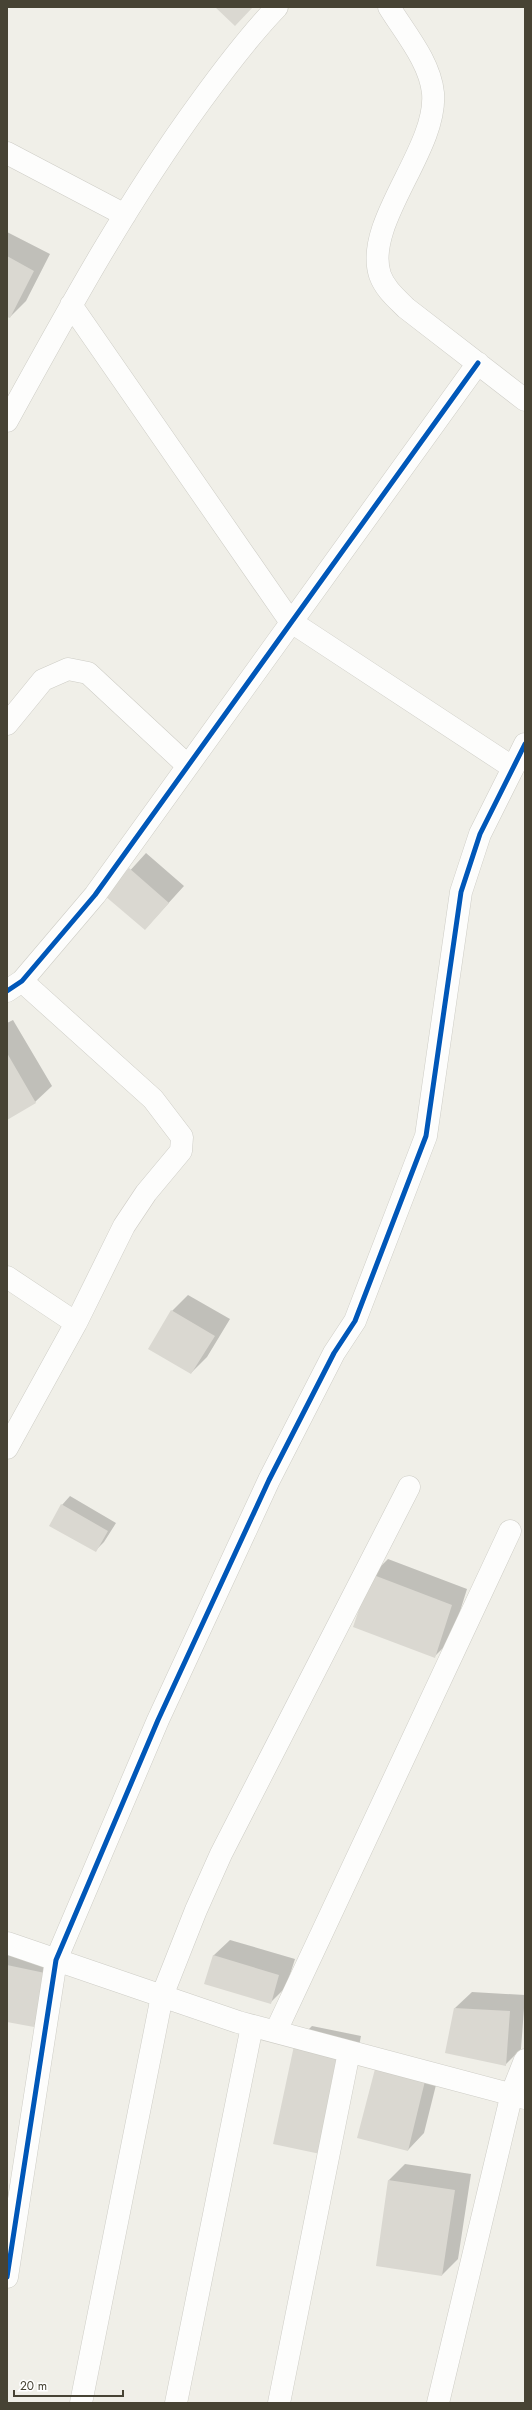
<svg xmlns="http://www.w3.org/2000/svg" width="532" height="2410" font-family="Jost,sans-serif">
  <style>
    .shadow { fill: #0003 }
    .building { fill: #dad8d1 }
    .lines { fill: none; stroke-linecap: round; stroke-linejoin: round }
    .street-casing { stroke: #cecdc6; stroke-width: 23 }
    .street { stroke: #fdfdfc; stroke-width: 22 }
    .cycleway-casing { stroke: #fff; stroke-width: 8 }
    .cycleway { stroke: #0057b8; stroke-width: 5 }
  </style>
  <rect width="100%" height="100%" fill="#f0efe8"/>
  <path class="shadow" d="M7,232L50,254L26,301L10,317L7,315Z
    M146,853L184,886L145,929L107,896Z
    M13,1020L52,1086L35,1102L7,1119V1023Z
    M188,1295L230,1319L207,1357L191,1373L172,1311Z
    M70,1496L116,1523L104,1542L95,1551L62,1505Z
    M388,1559L467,1589L451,1640L435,1656L372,1575Z
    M230,1940L295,1959L286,1987L270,2003L213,1956Z
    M7,1946L60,1957L49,2010L33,2026L7,2021Z
    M472,1992L525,1995L521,2049L505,2065L455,2008Z
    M312,2026L361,2036L341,2137L296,2042Z
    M392,2053L441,2065L424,2133L408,2150Z
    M405,2164L471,2174L458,2259L442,2275L389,2180Z"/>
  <path class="building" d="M215,7H253L235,26Z
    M7,256L34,271L10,318L7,317Z
    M129,868L169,903L145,930L105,896Z
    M7,1053L36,1103L7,1120Z
    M171,1310L215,1336L191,1374L148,1349Z
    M61,1504L108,1531L96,1552L49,1526Z
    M371,1574L452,1605L435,1658L353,1627Z
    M213,1955L279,1975L271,2004L204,1984Z
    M7,1965L45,1973L34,2027L7,2022Z
    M454,2008L510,2011L506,2066L445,2053Z
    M295,2041L346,2052L325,2155L273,2144Z
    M375,2069L425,2081L408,2151L357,2138Z
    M388,2180L455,2190L442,2276L376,2266Z"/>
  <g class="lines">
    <g class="street-casing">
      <path id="street" d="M389,7C405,33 430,62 433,93C438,149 363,223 380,275C385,289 396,298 406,308L525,400
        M7,153L125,215
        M71,305L290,621L512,767
        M7,421C67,312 127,202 201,101C225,68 249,36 277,7
        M7,724L43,680L68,669L88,673L188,766
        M7,991L22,981L95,895L478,363
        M7,1277L76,1323
        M7,1448L76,1323L124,1226L146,1193L181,1151L182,1137L153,1099L22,981
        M7,1943L238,2022L525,2098
        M276,2031L510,1531
        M7,2277L56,1960L158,1720L269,1480L334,1353L355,1321L426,1136L461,892L480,834L525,744
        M81,2403L162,1996L196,1910L221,1854L409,1487
        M176,2403L252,2026
        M279,2403L349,2052
        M438,2403L512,2093L525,2060"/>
    </g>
    <use href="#street" class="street"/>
    <g class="cycleway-casing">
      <path id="cycleway" d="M7,991L22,981L95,895L478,363
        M7,2277L56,1960L158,1720L269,1480L334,1353L355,1321L426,1136L461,892L480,834L525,744"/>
    </g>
    <use href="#cycleway" class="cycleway"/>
  </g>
  <rect width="532" height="2410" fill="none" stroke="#474334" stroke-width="16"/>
  <path d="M14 2390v6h109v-6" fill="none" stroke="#474334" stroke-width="2"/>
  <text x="20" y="2390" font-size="12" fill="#474334" stroke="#ffffff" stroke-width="3" paint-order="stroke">20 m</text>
</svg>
